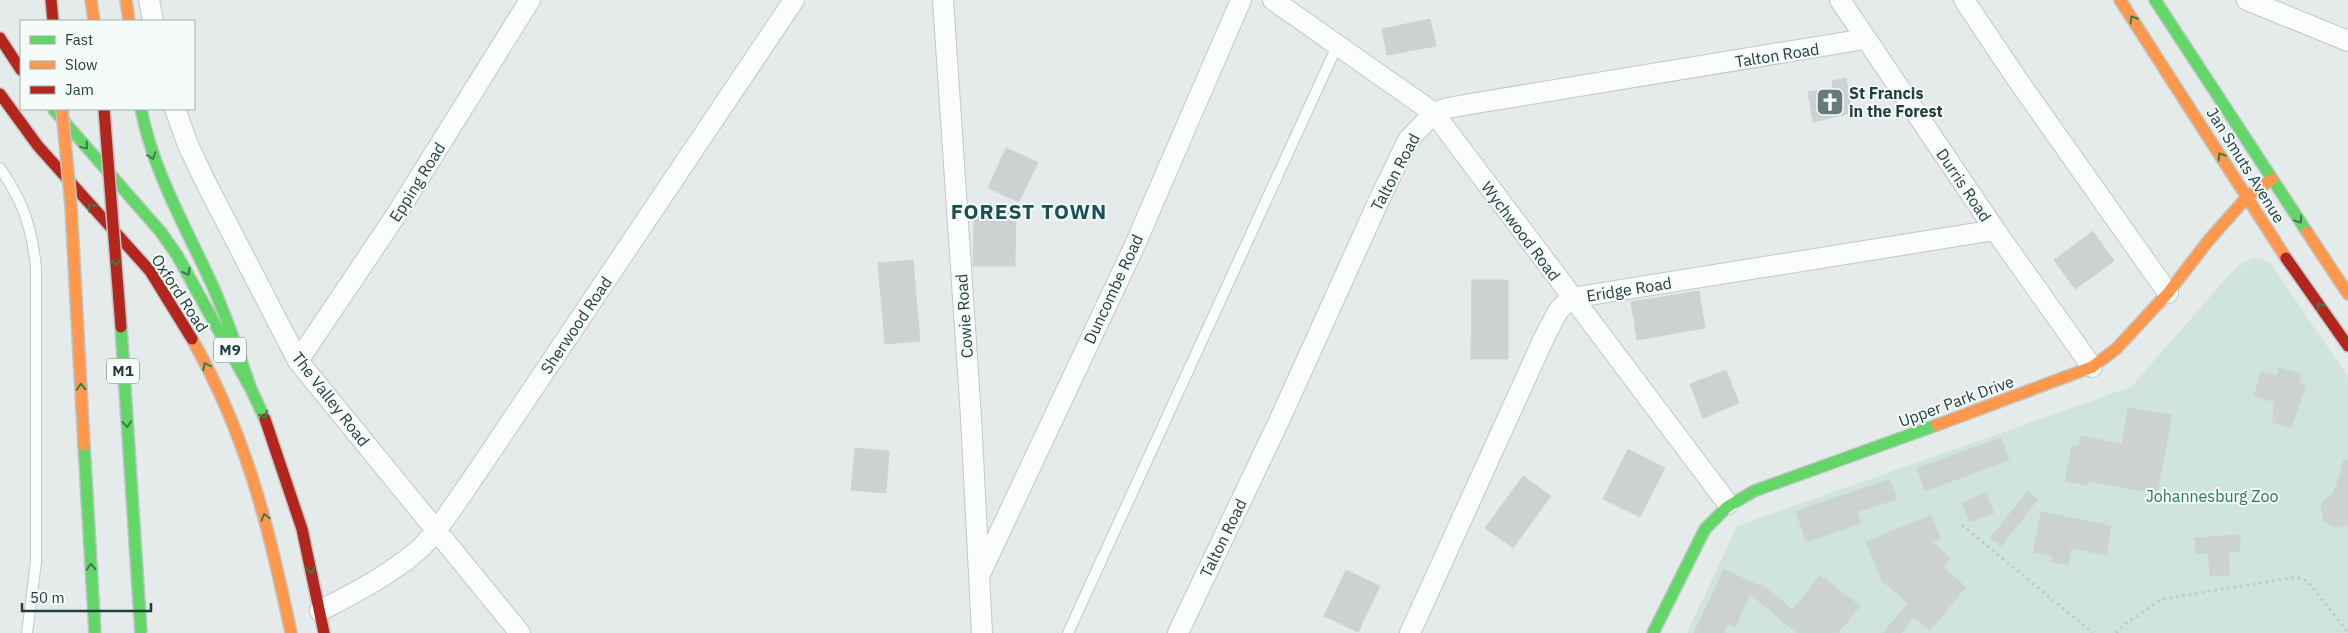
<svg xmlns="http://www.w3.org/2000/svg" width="2348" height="633" font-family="'IBM Plex Sans',sans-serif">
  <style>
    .green { fill: #cee4dc }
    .building { fill: #ccd2d1; stroke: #ced4d3 }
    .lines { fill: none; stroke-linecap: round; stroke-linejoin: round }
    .lane-casing { stroke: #c2c8c7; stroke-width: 12 }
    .street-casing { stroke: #c2c8c7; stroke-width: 22 }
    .fast-casing { stroke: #c1c9c8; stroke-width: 14 }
    .slow-casing { stroke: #c1c9c8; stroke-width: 14 }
    .jam-casing { stroke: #c1c9c8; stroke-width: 14 }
    .path { stroke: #c1cbca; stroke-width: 3; stroke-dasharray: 2.5 4; stroke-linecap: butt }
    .lane { stroke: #fbfcfc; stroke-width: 10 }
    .street { stroke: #fbfcfc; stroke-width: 20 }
    .fast { stroke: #63d668; stroke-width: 11 }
    .slow { stroke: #ff974d; stroke-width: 11 }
    .jam { stroke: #b3261e; stroke-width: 11 }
    .fast-bridge-casing { stroke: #bdc6c7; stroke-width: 14; stroke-linecap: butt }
    .slow-bridge-casing { stroke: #bdc6c7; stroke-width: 14; stroke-linecap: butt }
    .jam-bridge-casing { stroke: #bdc6c7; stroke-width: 14; stroke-linecap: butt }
    .fast-bridge { stroke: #63d668; stroke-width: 11 }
    .slow-bridge { stroke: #ff974d; stroke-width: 11 }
    .jam-bridge { stroke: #b3261e; stroke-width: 11 }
    .oneway { stroke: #3c7b50 }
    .labels { text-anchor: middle; stroke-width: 4; stroke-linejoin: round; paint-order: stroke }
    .shield { fill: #f4faf8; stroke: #617677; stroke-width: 1 }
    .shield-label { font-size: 15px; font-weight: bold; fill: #223e40 }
    .street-label { font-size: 16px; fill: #223e40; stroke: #f4faf8 }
    .poi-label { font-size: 16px; font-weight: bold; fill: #223e40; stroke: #f4faf8; text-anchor: start }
    .park-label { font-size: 16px; fill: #2a7861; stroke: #f4faf8 }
    .district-label { font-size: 21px; font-weight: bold; letter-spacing: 1px; fill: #1c4f53; stroke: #f4faf8 }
  </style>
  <rect width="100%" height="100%" fill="#e5ebea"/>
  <path class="green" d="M2253,258H2262L2271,264L2348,377V633H1687L1737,526L2131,387L2230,274L2244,262Z"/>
  <path class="building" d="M1430,19L1436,46L1387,55L1382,29Z
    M1846,78L1852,113L1813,122L1808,92L1833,88L1832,81Z
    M1006,148L1038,162L1019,202L988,188Z
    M974,212H1016L1015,266H973Z
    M2093,231L2114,261L2075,289L2054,260Z
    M913,260L920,341L885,344L878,263Z
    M1472,280H1508V359H1471Z
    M1699,291L1705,328L1637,340L1631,302Z
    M2279,368L2301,374L2299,383L2306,385L2291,428L2272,422L2275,402L2254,396L2261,372L2277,376Z
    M1726,370L1739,403L1703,418L1690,384Z
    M2128,408L2172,415L2157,494L2088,481L2087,485L2065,481L2072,446L2078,447L2080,436L2122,444Z
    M2001,438L2009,460L1925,491L1917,468Z
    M855,448L889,451L886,493L851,490Z
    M1628,449L1665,468L1640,517L1603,499Z
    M2344,460H2348V525L2336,528L2324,521L2321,507L2324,501L2334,493Z
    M1523,476L1551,496L1513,548L1485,528Z
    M1890,479L1897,499L1857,512L1861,523L1806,542L1796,511Z
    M2028,491L2038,499L2001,546L1990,538Z
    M1986,493L1994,513L1970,522L1962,503Z
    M2041,512L2111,526L2106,555L2071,548L2068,565L2052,562L2053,556L2033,552Z
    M1931,515L1941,539L1932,542L1950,558L1943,567L1966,587L1930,630L1914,617L1901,633H1883L1908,603L1882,581L1866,542Z
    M2240,535V551L2228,552L2230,575L2210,576L2208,553L2196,554L2195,538Z
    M1724,569L1760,586L1761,584L1793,610L1820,575L1860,606L1838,633H1797L1750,594L1735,627L1728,624L1724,633H1694Z
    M1346,570L1380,586L1358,632L1324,616Z"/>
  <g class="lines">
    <g class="lane-casing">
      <path id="lane" d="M0,168C23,201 32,228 36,268V562L27,633
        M1068,633L1337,46"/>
    </g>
    <g class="street-casing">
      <path id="street" d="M149,0L153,21
        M943,0L971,417L982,633
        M1273,0L1434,113L1728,504
        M1840,0L1995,230L2092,367
        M1964,0L2019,82L2168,293
        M2247,0L2348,41
        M175,109L188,145L204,179L298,361L520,633
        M298,361L396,215L530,0
        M980,574L1134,247L1241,0
        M320,611C352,594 386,577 415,553C435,536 451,509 467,487L794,0
        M1178,633L1279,421L1380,198L1408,140L1434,113L1448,108L1482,102L1865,39
        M1410,633L1544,338L1558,311L1571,298L1995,230"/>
    </g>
    <g class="fast-casing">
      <path id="fast" d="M2155,0L2307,232
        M141,109C153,170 183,222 209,278C226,314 238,352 251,389
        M54,110L160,231L177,255L251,389L265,419
        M1653,633L1705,529L1727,507L1754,491L1937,425"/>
    </g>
    <g class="slow-casing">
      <path id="slow" d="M91,0L94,21
        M126,0L129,21
        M2120,0L2286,258
        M2307,232L2348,294
        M192,339C246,434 269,527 291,633
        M1937,425L2092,367L2116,349L2168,293L2208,241L2247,197L2272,179"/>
    </g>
    <g class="jam-casing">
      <path id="jam" d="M51,0L53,21
        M0,38L21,70
        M0,94L38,146L150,271L192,339
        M2286,258L2348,346
        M265,419L302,529L324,633"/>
    </g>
    <path class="path" d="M1962,525L2093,633
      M2116,633L2126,623L2162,599L2296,577L2307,581L2348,632"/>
    <use href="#lane" class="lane"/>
    <use href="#street" class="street"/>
    <use href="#fast" class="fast"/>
    <use href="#slow" class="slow"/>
    <use href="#jam" class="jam"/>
    <g class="fast-bridge-casing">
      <path id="fast-bridge" d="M121,327L141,633
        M84,445L95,633"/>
    </g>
    <g class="slow-bridge-casing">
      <path id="slow-bridge" d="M62,109L71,206L84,445"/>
    </g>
    <g class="jam-bridge-casing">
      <path id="jam-bridge" d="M104,109L121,327"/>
    </g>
    <use href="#fast-bridge" class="fast-bridge"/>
    <use href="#slow-bridge" class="slow-bridge"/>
    <use href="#jam-bridge" class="jam-bridge"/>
  </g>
  <defs><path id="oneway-chevron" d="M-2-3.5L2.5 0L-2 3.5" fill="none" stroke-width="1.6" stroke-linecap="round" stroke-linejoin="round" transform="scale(1.25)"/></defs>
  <g class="oneway">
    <use href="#oneway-chevron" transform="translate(2133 19) rotate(-123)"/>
    <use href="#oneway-chevron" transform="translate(85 146) rotate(49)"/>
    <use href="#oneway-chevron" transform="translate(152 156) rotate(71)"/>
    <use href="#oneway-chevron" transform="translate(2221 156) rotate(-123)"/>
    <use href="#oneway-chevron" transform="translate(91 207) rotate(-131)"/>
    <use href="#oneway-chevron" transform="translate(2299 220) rotate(56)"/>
    <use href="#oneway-chevron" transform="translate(116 262) rotate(86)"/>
    <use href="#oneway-chevron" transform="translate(187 272) rotate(60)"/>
    <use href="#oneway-chevron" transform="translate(2320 306) rotate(-125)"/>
    <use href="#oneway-chevron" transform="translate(206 366) rotate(-117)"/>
    <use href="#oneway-chevron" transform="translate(81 387) rotate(-93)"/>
    <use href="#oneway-chevron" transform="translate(264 415) rotate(64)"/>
    <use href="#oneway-chevron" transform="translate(127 424) rotate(86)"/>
    <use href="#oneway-chevron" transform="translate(265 517) rotate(-106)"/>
    <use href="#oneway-chevron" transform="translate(91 567) rotate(-93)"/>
    <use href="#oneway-chevron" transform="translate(311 570) rotate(78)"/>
  </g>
  <defs>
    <g id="church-square" transform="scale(1.4375)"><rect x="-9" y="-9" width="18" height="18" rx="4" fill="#667b7c" stroke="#f4faf8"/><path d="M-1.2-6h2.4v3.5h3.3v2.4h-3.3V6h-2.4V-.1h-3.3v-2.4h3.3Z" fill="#fff"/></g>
  </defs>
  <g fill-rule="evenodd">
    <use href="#church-square" x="1830" y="102"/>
  </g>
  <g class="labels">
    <g class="shield">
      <rect x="214" y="337.5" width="32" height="25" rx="4"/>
      <rect x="107" y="358.5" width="32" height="25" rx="4"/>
    </g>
    <g class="shield-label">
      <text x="230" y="355">M9</text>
      <text x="123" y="376">M1</text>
    </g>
    <g class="street-label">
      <text transform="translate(1777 55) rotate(-9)" y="6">Talton Road</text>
      <text transform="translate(2246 165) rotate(58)" y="6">Jan Smuts Avenue</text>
      <text transform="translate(1395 172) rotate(-62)" y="6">Talton Road</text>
      <text transform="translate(417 182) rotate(-58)" y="6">Epping Road</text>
      <text transform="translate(1964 185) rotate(56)" y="6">Durris Road</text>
      <text transform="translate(1521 231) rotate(53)" y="6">Wychwood Road</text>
      <text transform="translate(1113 289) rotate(-65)" y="6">Duncombe Road</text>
      <text transform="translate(1629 289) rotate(-9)" y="6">Eridge Road</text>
      <text transform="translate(180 293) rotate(57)" y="6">Oxford Road</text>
      <text transform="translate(964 316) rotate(-94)" y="6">Cowie Road</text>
      <text transform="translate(576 325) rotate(-56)" y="6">Sherwood Road</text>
      <text transform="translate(331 399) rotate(52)" y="6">The Valley Road</text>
      <text transform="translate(1956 401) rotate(-20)" y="6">Upper Park Drive</text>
      <text transform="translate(1223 538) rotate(-64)" y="6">Talton Road</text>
    </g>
    <g class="poi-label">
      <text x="1849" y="99">St Francis<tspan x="1849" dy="18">in the Forest</tspan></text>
    </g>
    <g class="park-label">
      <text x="2212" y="502">Johannesburg Zoo</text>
    </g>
    <g class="district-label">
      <text x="1029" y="219">FOREST TOWN</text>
    </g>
  </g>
  <rect x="20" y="20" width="175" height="90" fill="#f4faf8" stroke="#a0afae"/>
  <rect x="30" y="36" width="25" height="8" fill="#63d668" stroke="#a0afae"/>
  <text x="65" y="45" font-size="15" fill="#223e40">Fast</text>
  <rect x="30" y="61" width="25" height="8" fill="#ff974d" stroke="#a0afae"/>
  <text x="65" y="70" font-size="15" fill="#223e40">Slow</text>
  <rect x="30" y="86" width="25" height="8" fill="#b3261e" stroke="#a0afae"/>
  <text x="65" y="95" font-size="15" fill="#223e40">Jam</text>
  <path d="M22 603v8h129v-8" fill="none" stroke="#223e40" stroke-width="2.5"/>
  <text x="30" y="603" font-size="15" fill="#223e40" stroke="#f4faf8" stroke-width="4" paint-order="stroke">50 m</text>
</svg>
